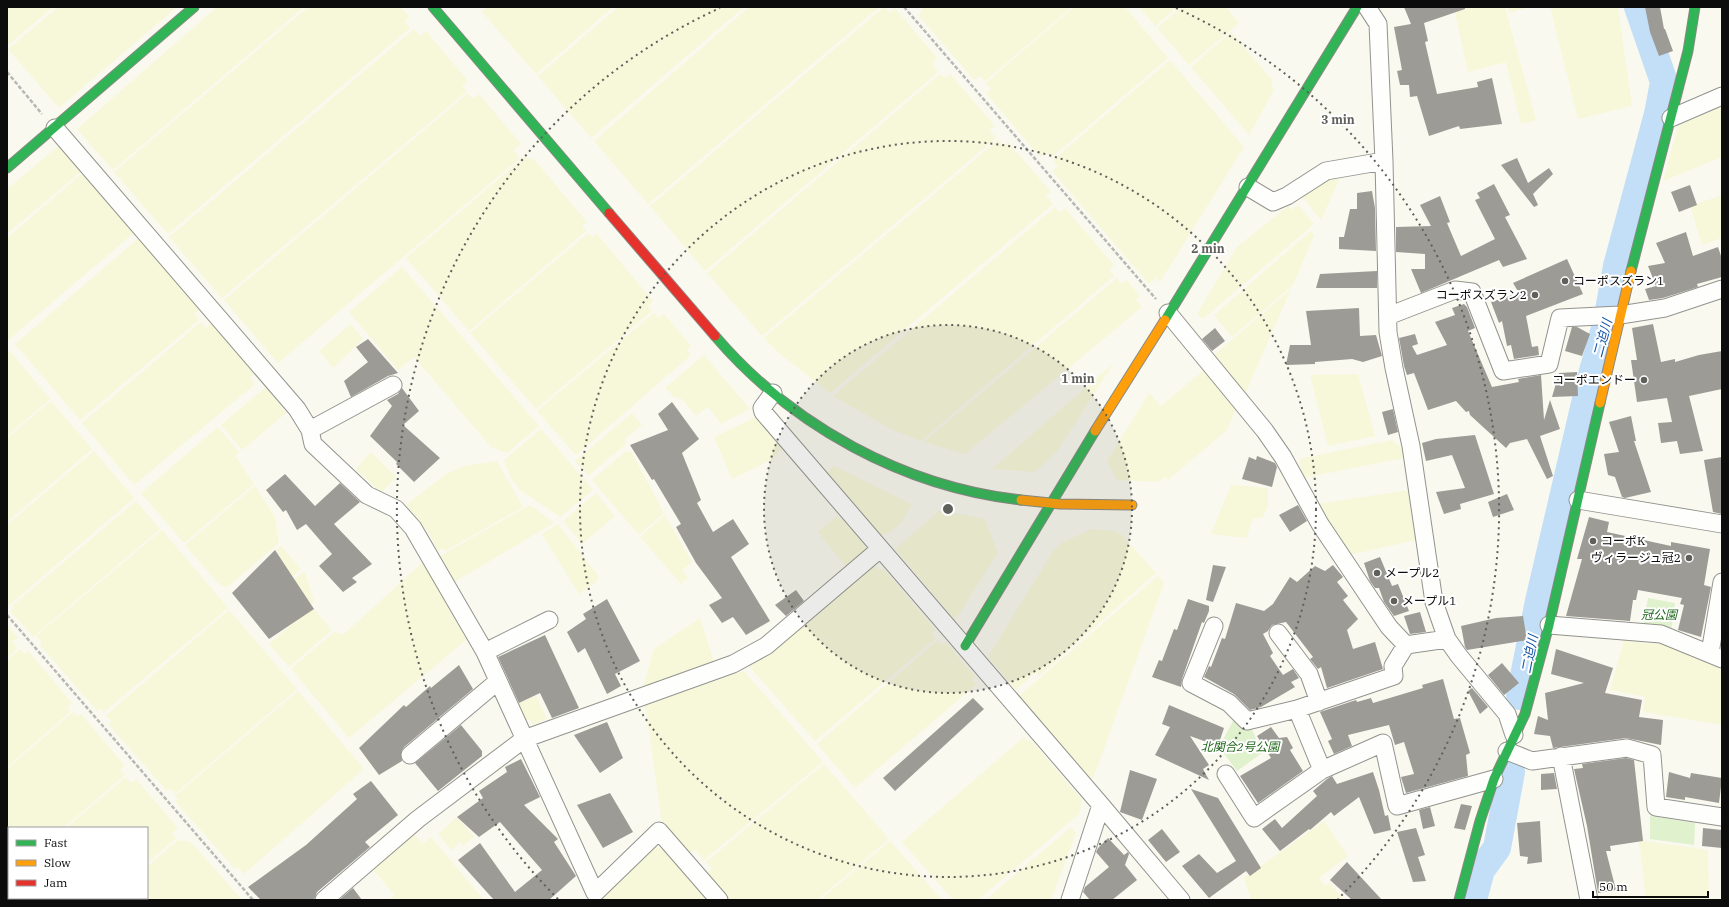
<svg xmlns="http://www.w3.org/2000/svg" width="1729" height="907" font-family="'IBM Plex Serif','Noto Sans JP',serif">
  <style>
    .farmland { fill: #f7f7da }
    .green { fill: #dff1cd }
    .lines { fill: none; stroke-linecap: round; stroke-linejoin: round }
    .river { stroke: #c3dff7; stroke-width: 28 }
    .building { fill: #9c9b95 }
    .street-casing { stroke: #93938e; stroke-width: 19 }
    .fast-casing { stroke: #8a8985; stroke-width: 11 }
    .slow-casing { stroke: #8a8985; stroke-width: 11 }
    .jam-casing { stroke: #8a8985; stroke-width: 11 }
    .path { stroke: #b7b7b5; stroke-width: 2.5; stroke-dasharray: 4 2; stroke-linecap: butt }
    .street { stroke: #fefefd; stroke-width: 17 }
    .fast { stroke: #30b455; stroke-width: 9 }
    .slow { stroke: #ff9f0a; stroke-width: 9 }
    .jam { stroke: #e5322d; stroke-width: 9 }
    .ring { fill: none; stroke: #5f5f5b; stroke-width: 2; stroke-dasharray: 2 4 }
    .poi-dot { fill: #5f5f5b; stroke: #fff; stroke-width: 1.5 }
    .labels { text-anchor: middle; stroke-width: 4; stroke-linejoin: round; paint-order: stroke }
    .poi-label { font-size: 12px; fill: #0c0c0c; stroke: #fff; text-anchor: start }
    .park-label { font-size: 12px; font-style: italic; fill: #206619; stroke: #fff }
    .water-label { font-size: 13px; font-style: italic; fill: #0f52a4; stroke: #fff }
    .centre { fill: #5f5f5b; stroke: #fff; stroke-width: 2 }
    .ring-label { font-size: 12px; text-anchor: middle; font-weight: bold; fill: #5f5f5b; stroke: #fff; stroke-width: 4; stroke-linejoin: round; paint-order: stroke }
  </style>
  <rect width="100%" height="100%" fill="#faf9ef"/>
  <path class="farmland" d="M7,7H53L7,46Z
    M58,7H177L59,108L8,49Z
    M217,7H304L113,170L77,129Z
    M308,7H401L409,17L405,21L410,28L168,234L114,172Z
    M487,7H613L536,74L482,12Z
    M618,7H744L591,138L538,76Z
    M749,7L878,8L648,204L594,141Z
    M884,7L890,13L895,8L937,58L932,64L938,72L705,271L650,206Z
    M920,7H1072L985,81L980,76L974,80L918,15L923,11Z
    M1074,7H1125L1168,58L1051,158L1046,152L1040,157L986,93L991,89L986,83Z
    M1139,7H1177L1155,26Z
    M1181,7H1226L1239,23L1189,65L1157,28Z
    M1466,7H1505L1536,120L1521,124L1506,62L1468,72L1455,12Z
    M1508,7H1529L1509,13Z
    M1550,7H1618L1632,106L1578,119Z
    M414,29L420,36L426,31L468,81L462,86L467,91L222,298L169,237Z
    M1231,32L1273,81L1271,87L1274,90L1249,135L1191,67Z
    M1170,60L1244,147L1160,282L1156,278L1149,284L1052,171L1058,166L1053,160Z
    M940,74L945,78L950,74L995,126L989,130L996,138L762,336L707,273Z
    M468,93L473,99L479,94L521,144L513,150L520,158L278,363L224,300Z
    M1722,105V157L1663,181L1678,126Z
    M998,140L1003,146L1008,142L1051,192L1046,196L1053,204L830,393L781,355L764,338Z
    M62,143L84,169L7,234V189Z
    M526,156L530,160L533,158L587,222L582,226L586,231L469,331L406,258Z
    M85,171L136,231L7,341V238Z
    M1341,175L1321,220L1300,194L1326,176Z
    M1722,195V238L1702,245L1690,206Z
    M1298,205L1314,224L1203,319L1197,314L1237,247L1288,206L1291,210Z
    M1055,207L1060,213L1065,208L1114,265L1109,269L1114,276L921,441L891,429L833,396Z
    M1311,231L1314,236L1293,285L1232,337L1214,315Z
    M588,233L592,237L597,234L653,301L648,306L652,311L536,409L470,333Z
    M141,236L201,308L194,314L199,320L80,420L15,344Z
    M402,267L539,426L507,453L491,447L414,357L398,370L349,312Z
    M1117,278L1122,284L1126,280L1140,296L1136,300L1142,307L965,454L924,442Z
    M1291,289L1245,394L1213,356Z
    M654,313L658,318L664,314L691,346L687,350L691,355L576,455L537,411Z
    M201,322L206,328L213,322L256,373L250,378L255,384L134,485L82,423Z
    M351,324L363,339L333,368L319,351Z
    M9,350L50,399L7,436V352Z
    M704,355L750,409L721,424L708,407L696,416L682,399L674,397L665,388Z
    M1114,363L1057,451L1035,472L992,469Z
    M1206,368L1237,405L1227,430L1168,480L1165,477L1159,482L1117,480L1107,461L1149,393L1161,406Z
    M1358,374L1375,436L1328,446L1310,375Z
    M266,387L286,413L242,450L221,425Z
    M51,401L92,449L7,522V438Z
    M632,413L642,425L624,440L627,443L588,476L575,461Z
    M756,417L781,446V450L771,460L732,479L714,437Z
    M218,427L239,452L235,456L254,484L184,543L141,493Z
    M541,429L593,490L560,517L520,490L511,479L504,460Z
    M1392,440L1402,448L1404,458L1303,478L1299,459Z
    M94,451L134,498L7,607V525Z
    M626,451L628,453L631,451L664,513L639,535L592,480Z
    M371,452L396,477L381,493L356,469Z
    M497,461L523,507L445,551L443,548L438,551L428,532L406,505L446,474L464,466Z
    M834,466L911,504L903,521L889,533L881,535L826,473Z
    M1231,485L1268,488V507L1262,518H1253L1246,538L1211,534Z
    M255,486L275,517L279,543L226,588L217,582L185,545Z
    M1408,490L1416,540L1349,555L1317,504Z
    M596,493L615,516L582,544L563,521Z
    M136,501L160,529L33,637L10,611L14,608L12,606Z
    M530,505L554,523L454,582L440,556Z
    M940,510L985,519L998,553L955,620L895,549Z
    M665,515L692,562L682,570L688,578L681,584L640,537Z
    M837,516L840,520L842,519L866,547V551L846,567L818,532Z
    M558,524L599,577L595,583L579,594L542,534Z
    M1092,529L1116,531L1123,536L1156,573L1039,676L1036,672L1016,690L988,657L1053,551L1063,542Z
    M162,530L228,608L104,712L101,708L97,711L40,645L42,642L36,636Z
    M281,546L301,569L293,576L273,553Z
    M423,562L466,640L349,738L291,669L334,632L344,634Z
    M875,565L880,571L883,568L935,630L932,632L936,638L815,741L748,665L760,661L773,651Z
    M305,572L314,602L303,611L284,588L302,573Z
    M1158,576L1164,583L1093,779L1088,776L1019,696Z
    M312,607L332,630L289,667L269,644Z
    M229,610L297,689L175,794L170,788L167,791L108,724L111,721L106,715Z
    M700,618L714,662L643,687L654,649Z
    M7,625L18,638L12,642L18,648L7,658Z
    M1654,639L1722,666V725L1643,712L1645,697L1610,690L1624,640L1653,644Z
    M938,640L942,645L946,642L975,677L972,680L976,685L855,788L817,744Z
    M20,649L25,654L28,651L72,703L67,707L71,711L7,767V661Z
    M744,671L823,762L704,860L696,850L689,853L663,824L661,817L645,704Z
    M298,691L364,769L244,874L238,867L235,869L175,801L178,799L175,796Z
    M536,696L547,719L532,725L530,719L525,721L517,704Z
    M73,712L78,717L81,714L125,766L120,770L125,775L63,828H9V874L7,876V769Z
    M1024,737L1028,742L1030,739L1082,800L1079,814L978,900H953L902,842Z
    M824,764L889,839L817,900H729L706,874L712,868L706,862Z
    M126,777L131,783L136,779L178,828L172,833L176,838L147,863V828H66Z
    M457,817L474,837L463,846L460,842L451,850L438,834Z
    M1324,821L1348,856L1319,878L1325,886L1330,883L1344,900H1251L1244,878Z
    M1071,827L1076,833L1051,900H985Z
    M414,834L423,844L431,837L484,900H389L394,895L373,869Z
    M178,840L191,842L242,900H108L111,898H147V867Z
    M1639,840L1708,850L1709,900H1646Z
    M890,841L942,900H820Z
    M653,842L659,849L664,845L710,900H586Z
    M9,877V898H107L104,900H7V879Z"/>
  <path class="green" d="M1648,598L1675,603L1671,631L1643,626Z
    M1234,719L1247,730L1252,729L1262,753L1237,771L1219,747Z
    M1650,816L1695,823L1694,845L1650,839Z"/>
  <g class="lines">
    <path class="river" d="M1520,696L1539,601L1590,382L1607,321L1617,266L1658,114L1664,82L1638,7
      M1473,900L1481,870L1497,848L1511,772"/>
  </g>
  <path class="building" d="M1404,7H1465V9L1424,23L1428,41L1425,42L1437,94L1478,87L1477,82L1492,78L1502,124L1460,129L1459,126L1429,136L1417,96L1410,97L1409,85H1400L1397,71L1402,70L1394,27L1411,24Z
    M1645,7H1660L1664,29H1665L1673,51L1659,56L1650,32Z
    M1517,158L1528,183L1549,168L1553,174L1533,194L1538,205L1534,207L1501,165Z
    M1494,184L1510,215L1505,217L1527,259L1503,267L1499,260L1421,293L1411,269H1425V254L1396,252V227L1431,226L1420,205L1440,196L1450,222L1447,223L1461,256L1495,239L1475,200L1480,198L1477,193Z
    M1690,185L1697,205L1679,212L1671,192Z
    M1372,191L1375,208L1376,251L1339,249V237H1344L1350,209H1357V193Z
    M1686,232L1693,256L1718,247L1722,259V277L1697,284L1698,287L1663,298L1649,300L1645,289L1656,286L1648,266L1665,263L1656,243Z
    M1567,259L1583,294L1526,316L1532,347L1538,346L1539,355L1514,359L1511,345L1507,346L1502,321L1499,323L1491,302L1519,293L1513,283Z
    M1377,271V288H1316L1320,274Z
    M1464,304L1467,307L1475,328L1468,331L1492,387L1519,382L1518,379L1541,375L1544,420L1550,400L1560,429L1540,436L1553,476L1547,479L1527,439L1510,443L1506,448L1470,415L1469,411L1466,412L1456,401L1428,410L1414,373L1407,375L1404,366L1399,338L1415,334L1418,344L1412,346L1417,355L1447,345L1435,322L1455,315L1452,308Z
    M1359,308L1360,336L1376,335L1382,356L1363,362L1352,359L1315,362V364L1286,365L1290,345H1311L1306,311Z
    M1653,324L1661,362L1675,359V362L1699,355L1722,351V389L1689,396L1703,451L1680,454L1677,441L1661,443L1658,423L1672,422L1667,398L1637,402L1631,360H1637L1632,328Z
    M1572,327H1577L1590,334L1582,356L1565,351Z
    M1215,328L1225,341L1212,351L1202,339Z
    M368,339L398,373L388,376L351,397L344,381L368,362L356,347Z
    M1577,372L1578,396L1552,397L1559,373Z
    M402,388L419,411L403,425L440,458L414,482L396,464L397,462L370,436L392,406L387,400L398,394Z
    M672,402L699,439L682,453L701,500L697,503L713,532L733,519L749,544L731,557L770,621L746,635L733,617L722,623L709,605L722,598L696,563L676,527L681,524L654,479L652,480L630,445L668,430L658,414Z
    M1393,409L1398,432L1388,435L1382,412Z
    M1631,416L1636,441H1634L1651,492L1625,498L1622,497L1615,477L1608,475L1604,454L1619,452L1609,422Z
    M1475,435L1494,494L1460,504L1461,509L1444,514L1436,492L1465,488L1452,455L1426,461L1422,443L1436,439Z
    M1257,456L1275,463L1277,467L1272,487L1242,479L1249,457L1256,460Z
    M1722,457V514L1713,512L1704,460Z
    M285,474L315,506L340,483L360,502L334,524L372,564L352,578L357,582L343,592L319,566L332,554L306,524L297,530L286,510L283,512L266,490Z
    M1507,494L1514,510L1493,517L1488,502Z
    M1298,505L1307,521L1290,532L1279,515Z
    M1589,517L1609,522L1607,532L1671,546V542L1710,549L1704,585L1711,587L1701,637L1678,630L1684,605L1680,604L1682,598L1638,590L1636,600H1633L1630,621L1566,616L1582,559H1577Z
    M275,550L314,609L269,639L232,593Z
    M1380,557L1392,586L1398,584L1409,611L1394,616L1384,602L1379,588H1375L1370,581L1364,563Z
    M1213,565L1226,567L1213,602L1206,600Z
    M1333,565L1343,577L1337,582L1348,596L1343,600L1358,619L1347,630L1353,649L1375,642L1383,669L1327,688L1321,667L1318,669L1310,659L1313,657L1286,622L1272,625L1268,631L1263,634L1273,653L1270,656L1283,675L1293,669L1299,678L1291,682L1295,687L1261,707L1250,710L1234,694L1204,677L1209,666L1211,667L1222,638L1225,639L1236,603L1264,611L1273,604L1290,577L1297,582L1315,566L1325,571Z
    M796,590L804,601L786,616L775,605Z
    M607,599L640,661L615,674L621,686L607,694L585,648L578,653L567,632L586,619L583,614Z
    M1188,599L1209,606V611L1204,623L1202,622L1182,679L1181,687L1152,677L1159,660L1162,661L1174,629L1177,630Z
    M1420,612L1426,632L1410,634L1404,616Z
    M1523,616L1527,640L1467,650L1465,647L1461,626L1496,618Z
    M545,635L579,708L552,718L540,693L519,703L498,657Z
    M1556,649L1613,668L1605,693L1642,700L1639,717L1663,720L1661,745L1626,738L1553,748L1550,736L1534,734L1538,716L1548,720L1545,693L1584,683L1551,674Z
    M1502,663L1519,683L1504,695L1488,675Z
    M459,665L473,689L404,747L401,752L402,761L379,775L359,748L404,705L406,707L430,686L431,688Z
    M1443,679L1454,719L1460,718L1470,753L1466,755L1468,776L1406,793L1401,777L1414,774L1404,742L1395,745L1389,725L1348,735L1352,746L1334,754L1328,741L1332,739L1320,712L1356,700L1357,702L1371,698L1373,703L1423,688L1422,685Z
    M1472,688L1488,707L1480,714L1468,691Z
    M973,698L984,709L895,791L883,778Z
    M1169,705L1224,728L1218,746L1190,736L1209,765L1203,769L1209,780L1155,755L1170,727L1162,724Z
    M607,722L623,758L600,773L574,735Z
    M461,725L482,751V756L438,791L415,763Z
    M1271,727L1279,738L1287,737L1293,748L1290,750L1303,771L1258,803L1240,776L1271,758L1257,736Z
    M1626,758L1634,760L1643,841L1610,846L1611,851H1606L1616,890L1598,893L1587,826L1574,769L1583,768L1582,764Z
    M521,759L540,797L524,805L558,839L554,842L576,876L549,900H494L458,860L480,843L515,892L542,870L500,822L479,837L457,817L483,798L479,791L507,772L505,767Z
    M1130,770L1157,779L1142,820L1120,812Z
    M1373,772L1379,790L1385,816L1388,815L1391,830L1374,834L1359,797L1334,816L1331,812L1310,830L1309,829L1280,851L1262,829L1275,819L1282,828L1317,796L1313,791L1327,779L1332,776L1337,784Z
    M1669,772L1690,778L1691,773L1722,778L1719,803L1685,797V800L1666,797Z
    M1554,773L1557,789L1541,790V774Z
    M371,781L398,815L365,842L370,847L317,892L314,900H261L248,887L306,845L357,799L353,794Z
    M1191,789L1218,798L1261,868L1250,876L1246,871L1209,898L1182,866L1199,854L1217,873L1236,861Z
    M610,793L633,832L603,848L577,805Z
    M1461,804L1472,806L1465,830L1454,828Z
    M1430,807L1435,826L1423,829L1419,810Z
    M1540,821L1542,862L1527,864L1528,857L1520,856L1517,823Z
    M1416,828L1425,855L1418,857L1426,881L1413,882L1397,832Z
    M1703,828L1722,830V848L1702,846Z
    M1162,829L1180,852L1166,862L1148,840Z
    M1108,838L1124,855L1128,852L1129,854L1125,865L1137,880L1112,900H1090L1083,892L1085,887L1109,867L1096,852L1098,848Z
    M1347,862L1382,900H1352L1330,880Z
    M353,888L362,900H339Z"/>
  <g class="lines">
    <g class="street-casing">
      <path id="street" d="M1367,7L1378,24L1384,161L1388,332L1394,368L1411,446L1434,602L1447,639L1459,656L1507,714L1514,735
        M1671,118L1722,96
        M55,128L297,409L310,430L313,444L367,495L396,509L413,528L485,652L595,893L659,831L719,900
        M1248,187L1273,202L1287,196L1326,171L1384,161
        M1168,313L1265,431L1283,457L1320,524L1389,627L1406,645L1447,639
        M1388,316L1455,290L1472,292L1503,371L1549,364L1560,318L1620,315L1665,308L1722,289
        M773,393L762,408L763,412L1101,805L1181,900
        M310,430L393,385
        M1578,500L1722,524
        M1549,625L1661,634L1722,659
        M1214,626L1191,683L1229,703L1247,721L1297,709L1394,676L1393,666L1406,645
        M1278,633L1309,674L1319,702
        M485,652L549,620
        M1710,653L1722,582
        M1297,709L1322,770
        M1507,751L1532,761L1627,748L1652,755L1656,807L1722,817
        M410,755L498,681
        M1561,756L1589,900
        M1226,774L1254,818L1322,770L1383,743L1397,806L1494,779
        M324,900L418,819L524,739L733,664L766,646L880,549
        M1070,900L1101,805"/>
    </g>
    <g class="fast-casing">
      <path id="fast" d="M433,7L609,213
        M7,168L194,7
        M1631,271L1688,51L1695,7
        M1165,320L1357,7
        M715,336C792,426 904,487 1021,500
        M965,646L1095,431
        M1459,900L1480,821L1494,779L1525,714L1549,625L1600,403"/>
    </g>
    <g class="slow-casing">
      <path id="slow" d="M1600,403L1631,271
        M1095,431L1165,320
        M1021,500L1060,504L1132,505"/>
    </g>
    <g class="jam-casing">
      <path id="jam" d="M609,213L715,336"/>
    </g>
    <path class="path" d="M904,7L1156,299
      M7,72L42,114
      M7,615L253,900"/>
    <use href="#street" class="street"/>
    <use href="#fast" class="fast"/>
    <use href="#slow" class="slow"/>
    <use href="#jam" class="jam"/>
  </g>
  <circle cx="948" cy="509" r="184" fill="#5f5f5b" fill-opacity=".12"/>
  <g class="ring">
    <circle cx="948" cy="509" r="184"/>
    <circle cx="948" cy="509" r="368"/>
    <path d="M558 899A551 551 0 0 1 720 8M1176 8A551 551 0 0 1 1338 899"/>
  </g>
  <g class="poi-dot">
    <circle cx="1565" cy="281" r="4"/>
    <circle cx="1535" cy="295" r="4"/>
    <circle cx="1644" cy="380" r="4"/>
    <circle cx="1593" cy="541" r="4"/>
    <circle cx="1689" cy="558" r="4"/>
    <circle cx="1377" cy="573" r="4"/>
    <circle cx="1394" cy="601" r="4"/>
  </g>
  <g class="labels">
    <g class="poi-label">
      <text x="1573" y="285">コーポスズラン1</text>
      <text x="1527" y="299" text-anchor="end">コーポスズラン2</text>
      <text x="1636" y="384" text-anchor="end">コーポエンドー</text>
      <text x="1601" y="545">コーポK</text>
      <text x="1681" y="562" text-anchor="end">ヴィラージュ冠2</text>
      <text x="1385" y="577">メープル2</text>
      <text x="1402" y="605">メープル1</text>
    </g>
    <g class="park-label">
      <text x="1659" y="619">冠公園</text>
      <text x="1240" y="751">北関合2号公園</text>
    </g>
    <g class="water-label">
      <text transform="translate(1602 338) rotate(-75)" y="5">二迫川</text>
      <text transform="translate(1529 654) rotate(-79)" y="5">二迫川</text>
    </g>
  </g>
  <circle cx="948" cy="509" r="6" class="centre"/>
  <g class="ring-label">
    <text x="1338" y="124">3 min</text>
    <text x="1208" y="253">2 min</text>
    <text x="1078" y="383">1 min</text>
  </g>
  <rect width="1729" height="907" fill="none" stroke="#0c0c0c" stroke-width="16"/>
  <rect x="8" y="827" width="140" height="72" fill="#ffffff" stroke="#9e9e9e"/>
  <rect x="16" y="840" width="20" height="6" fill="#30b455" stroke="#9e9e9e"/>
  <text x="44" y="847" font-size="12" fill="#0c0c0c">Fast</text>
  <rect x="16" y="860" width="20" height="6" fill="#ff9f0a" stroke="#9e9e9e"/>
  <text x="44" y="867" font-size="12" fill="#0c0c0c">Slow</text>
  <rect x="16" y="880" width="20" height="6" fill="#e5322d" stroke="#9e9e9e"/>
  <text x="44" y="887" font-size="12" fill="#0c0c0c">Jam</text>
  <path d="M1593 891v6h115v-6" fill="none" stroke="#0c0c0c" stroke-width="2"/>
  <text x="1599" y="891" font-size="12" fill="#0c0c0c" stroke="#ffffff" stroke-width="3" paint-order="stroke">50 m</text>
</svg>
